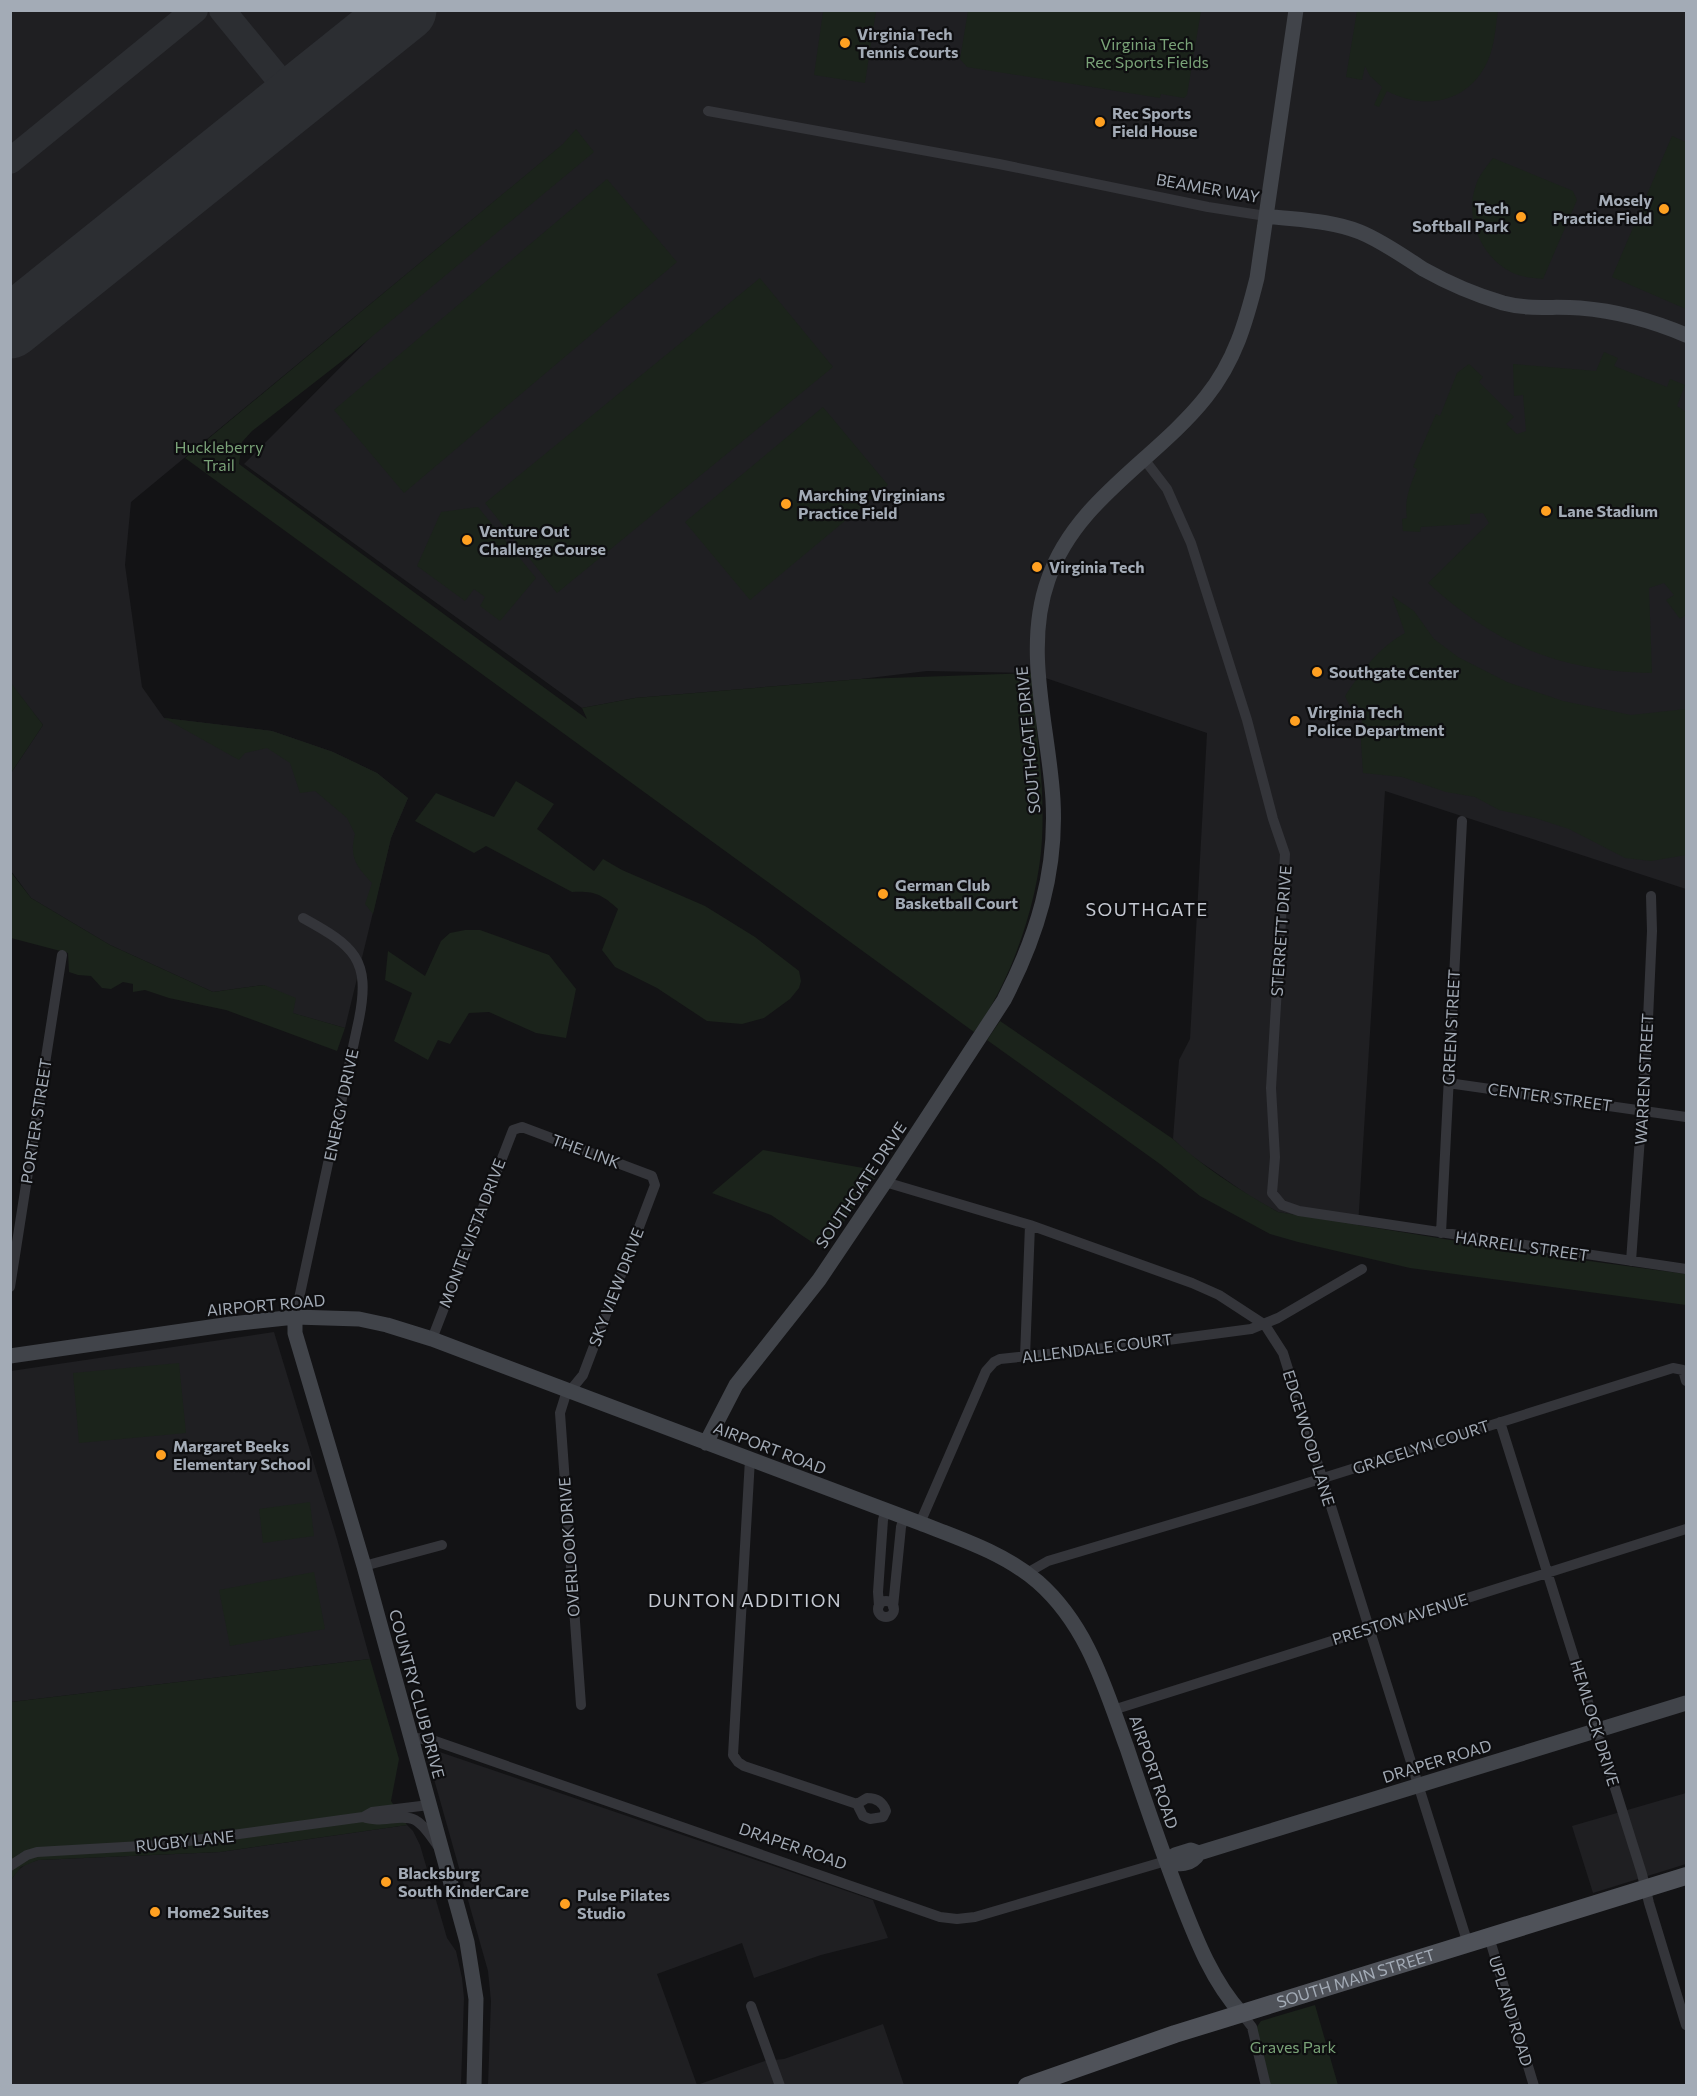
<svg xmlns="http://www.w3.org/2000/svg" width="1697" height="2096" font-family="Commissioner,sans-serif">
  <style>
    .built { fill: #1f1f22 }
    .green { fill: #1b231b }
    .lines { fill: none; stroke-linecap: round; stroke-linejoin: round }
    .taxiway { stroke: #2c2e32; stroke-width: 26 }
    .runway { stroke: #2c2e32; stroke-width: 63 }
    .street { stroke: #34353a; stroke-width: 10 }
    .secondary { stroke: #41444a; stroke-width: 15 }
    .primary { stroke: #4f5259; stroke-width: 18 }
    .poi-dot { fill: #ffa021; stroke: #0e0e10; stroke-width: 2 }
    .labels { text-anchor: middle; stroke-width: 4.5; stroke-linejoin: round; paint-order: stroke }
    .poi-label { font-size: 16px; font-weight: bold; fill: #a3abb6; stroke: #0e0e10; text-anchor: start }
    .park-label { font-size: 16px; fill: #7aa378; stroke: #0e0e10 }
    .street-label { font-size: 16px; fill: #a3abb6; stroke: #0e0e10 }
    .neighbourhood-label { font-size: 18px; letter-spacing: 1.5px; fill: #c5c9d2; stroke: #0e0e10 }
  </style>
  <rect width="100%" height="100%" fill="#131315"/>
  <path class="built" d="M105,10L1686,11V889L1385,791L1358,1226L1278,1212L1251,1197L1189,1154L1173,1139L1179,1060L1190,1039L1207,733L1031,673L927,671L861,679L635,698L582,708L244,464L559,148L131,502L125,565L142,687L164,718L272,731L333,752L377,773L408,798L391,838L345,1028L292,1013L264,985L213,992L110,945L31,898L11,871V773L43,725L10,683L11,11Z
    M274,1332L337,1539L370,1659L11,1702V1371Z
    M425,1747L873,1900L888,1938L821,1955L754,1978L742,1943L657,1974L697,2085L765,2061L784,2059L883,2024L904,2085H488L491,2001L488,1971Z
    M1686,1793V1864L1593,1893L1572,1826Z
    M407,1825L413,1831L420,1845L447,1938L456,1951L462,1978L464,1998L461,2085L11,2086V1880L17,1871L26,1864L38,1860L220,1852Z"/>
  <path class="green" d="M816,11H876L865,83L814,75L823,12Z
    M968,11H1201L1187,95L1184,98L1161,94L1160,98L967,67L960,59Z
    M1357,11V10L1498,11C1496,24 1495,39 1491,52C1476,100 1429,113 1387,91L1379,107L1374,105L1382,87L1370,76L1365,66L1362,80L1346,77Z
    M576,129L594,152L351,354L252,431L242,442L239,464L587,719L582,708L635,698L861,679L1031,673C1036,728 1045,784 1042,839C1039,900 1011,983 974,1032L185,458L563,144Z
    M1672,136L1686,142V309L1612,277Z
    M1493,158L1573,191L1577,200L1543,279C1532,278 1521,277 1511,272C1481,257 1464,217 1476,185C1479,175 1487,166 1493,158Z
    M607,179L677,262L404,493L334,410Z
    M760,278L833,367L557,593L485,503Z
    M1604,352L1618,358L1614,366L1667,387L1670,379L1685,385L1677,406L1686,412V615L1680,619L1666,600L1674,595L1664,583L1649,588L1652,673C1559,671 1496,645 1428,583L1489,523L1483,513L1470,514V524L1421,527L1420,532L1403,531L1402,519L1407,518C1404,500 1410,486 1417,469L1413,467L1436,414L1440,416L1457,373L1469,364L1483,377L1479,382L1514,417L1506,424L1517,434L1526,431L1523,395L1514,396L1513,364L1596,371Z
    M823,407L888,485L750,600L685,522Z
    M478,507L536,578L500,621L480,606L485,597L474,589L465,601L417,566L441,512Z
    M1392,596L1414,611L1434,639L1458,657L1507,682L1563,701L1631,715L1686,709V855L1651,861L1625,858L1569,829L1535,818L1499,810L1475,797L1446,792L1402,777L1363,773L1361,742L1362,716L1352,710L1345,696C1361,672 1379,647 1405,633Z
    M11,683L43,725L11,773Z
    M164,718L272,731L333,752L377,773L408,798L391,838L373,914L365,904L372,883C356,866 349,857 355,834L347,818L315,791L300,793L290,763L267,748L245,753L239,760Z
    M516,781L554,804L537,829L594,871L603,859L622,870L705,906L755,937L799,971L801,981L799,988L790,999L764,1018L742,1024L707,1021L657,988L615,967L602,950L618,909C601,894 595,891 572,892L486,846L474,853L415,821L436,793L494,817Z
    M10,871L31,898L110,945L213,992L264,985L296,998L293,1013L345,1028L337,1051L226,1010L169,998L145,990L133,992V984L123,982L111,989L102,988L91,976L78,975L69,972L68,953L11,938Z
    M465,930H480L549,955L576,989L566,1038L536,1033L489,1012L469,1013L450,1044L438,1040L428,1060L394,1041L412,993L385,980L388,951L425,976L441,941L450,933Z
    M1000,1021L1173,1139C1204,1168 1241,1191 1278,1212L1537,1254L1686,1274V1305L1410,1268L1298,1242L1270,1234L1200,1196L1160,1164L987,1040Z
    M763,1150L880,1171L824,1250L771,1215L712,1193Z
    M179,1363L186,1433L79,1443L73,1373Z
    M310,1502L314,1536L263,1543L259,1509Z
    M314,1572L325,1629L230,1646L219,1590Z
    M370,1659L399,1759L391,1801L407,1825L220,1852L38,1860L21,1867L11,1880V1702Z
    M1315,2005L1338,2085H1268L1256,2028L1261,2021Z"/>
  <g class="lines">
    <path class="taxiway" d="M222,10L295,99
      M10,161L195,10"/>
    <path class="runway" d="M10,327L405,10"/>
    <path class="street" d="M708,111L999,164L1208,207L1266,216
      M1144,459L1167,489L1191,543L1247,720L1273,819L1285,854L1271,1088L1275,1157L1272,1193L1282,1205L1299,1211L1686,1269
      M1448,1083L1686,1117
      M885,1182L1030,1225L1192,1283L1219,1295L1265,1325L1283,1353L1468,1944
      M1441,1233L1462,821
      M1631,1261L1647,1041L1652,931L1651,896
      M10,1287L62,955
      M295,1317L359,1019C371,959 354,946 303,918
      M432,1339L513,1130L522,1127L652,1176L655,1185L583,1375L565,1397L560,1413L581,1705
      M1025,1357L1030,1225
      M1500,1422L1642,1874L1649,1903L1686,2025
      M750,1459L733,1755L738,1762L744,1766L857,1804
      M920,1523L986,1371L994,1362L1000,1359L1115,1347L1251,1329L1278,1318L1362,1269
      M364,1566L442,1545
      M1027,1573L1048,1561L1253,1500L1673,1368L1683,1370L1686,1381
      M878 1609a8 8 0 1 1 16 0a8 8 0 1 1-16 0Z
      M879,1606L878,1592L883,1520L886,1510
      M893,1607L901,1527L904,1517
      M1113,1710L1686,1529
      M410,1737L435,1741L940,1917L957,1919L975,1917L1166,1861
      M867,1798C877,1798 883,1802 886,1811L883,1817L870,1819L863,1816L857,1804Z
      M363,1817C380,1824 402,1813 415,1820C424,1825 431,1836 437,1845
      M10,1866L27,1855L37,1852L159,1845L363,1817L372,1812L429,1805
      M1489,1937L1534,2086
      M751,2006L780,2086
      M1242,2014L1252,2027L1266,2086"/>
    <path class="secondary" d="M1266,216C1297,220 1330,220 1360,232C1382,241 1403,256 1423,269C1448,283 1476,295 1503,303C1529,310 1554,306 1580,308C1617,311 1653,321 1686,335
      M295,1317V1333L364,1566L467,1942L476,1999L474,2086
      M10,1356L231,1324L295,1317L359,1319L387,1325L432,1339L920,1523C961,1539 1004,1553 1038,1582C1088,1626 1105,1688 1127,1748C1144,1799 1161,1849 1180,1898C1196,1939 1212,1981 1242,2014
      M706,1443L736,1385L819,1280L885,1182L1004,1000C1037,936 1057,872 1053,800C1049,729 1023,650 1048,580C1075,500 1156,460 1206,397C1235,361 1246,322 1257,278L1296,10
      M1166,1861C1179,1865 1191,1866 1199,1853L1686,1703
      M1166,1861L1175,1855L1191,1850L1199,1853"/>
    <path class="primary" id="s1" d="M1027,2086L1175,2034L1686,1876"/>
  </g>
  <g class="poi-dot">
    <circle cx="845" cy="43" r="6"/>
    <circle cx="1100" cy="122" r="6"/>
    <circle cx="1664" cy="209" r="6"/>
    <circle cx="1521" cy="217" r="6"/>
    <circle cx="786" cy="504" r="6"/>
    <circle cx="1546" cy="511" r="6"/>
    <circle cx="467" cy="540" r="6"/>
    <circle cx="1037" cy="567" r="6"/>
    <circle cx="1317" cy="672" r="6"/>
    <circle cx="1295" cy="721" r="6"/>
    <circle cx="883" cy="894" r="6"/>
    <circle cx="161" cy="1455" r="6"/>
    <circle cx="386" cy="1882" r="6"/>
    <circle cx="565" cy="1904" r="6"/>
    <circle cx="155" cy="1912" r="6"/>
  </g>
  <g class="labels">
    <g class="poi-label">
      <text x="857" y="40">Virginia Tech<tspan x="857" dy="18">Tennis Courts</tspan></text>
      <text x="1112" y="119">Rec Sports<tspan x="1112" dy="18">Field House</tspan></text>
      <text x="1652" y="206" text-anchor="end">Mosely<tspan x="1652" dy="18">Practice Field</tspan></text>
      <text x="1509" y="214" text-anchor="end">Tech<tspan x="1509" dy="18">Softball Park</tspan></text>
      <text x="798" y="501">Marching Virginians<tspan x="798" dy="18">Practice Field</tspan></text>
      <text x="1558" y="517">Lane Stadium</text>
      <text x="479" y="537">Venture Out<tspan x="479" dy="18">Challenge Course</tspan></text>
      <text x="1049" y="573">Virginia Tech</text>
      <text x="1329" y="678">Southgate Center</text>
      <text x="1307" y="718">Virginia Tech<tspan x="1307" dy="18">Police Department</tspan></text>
      <text x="895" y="891">German Club<tspan x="895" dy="18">Basketball Court</tspan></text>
      <text x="173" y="1452">Margaret Beeks<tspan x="173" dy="18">Elementary School</tspan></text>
      <text x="398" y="1879">Blacksburg<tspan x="398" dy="18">South KinderCare</tspan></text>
      <text x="577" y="1901">Pulse Pilates<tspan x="577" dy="18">Studio</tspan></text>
      <text x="167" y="1918">Home2 Suites</text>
    </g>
    <g class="park-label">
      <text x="1147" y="50">Virginia Tech<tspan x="1147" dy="18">Rec Sports Fields</tspan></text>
      <text x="219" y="453">Huckleberry<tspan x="219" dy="18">Trail</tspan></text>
      <text x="1293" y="2053">Graves Park</text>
    </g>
    <g class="street-label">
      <text transform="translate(1208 188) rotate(10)" y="6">BEAMER WAY</text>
      <text transform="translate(1028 740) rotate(-95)" y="6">SOUTHGATE DRIVE</text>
      <text transform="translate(1281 931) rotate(-86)" y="6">STERRETT DRIVE</text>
      <text transform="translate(1451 1027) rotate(-87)" y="6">GREEN STREET</text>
      <text transform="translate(1644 1079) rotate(-87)" y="6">WARREN STREET</text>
      <text transform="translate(1550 1097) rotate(8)" y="6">CENTER STREET</text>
      <text transform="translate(341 1105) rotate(-78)" y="6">ENERGY DRIVE</text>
      <text transform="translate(36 1121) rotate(-81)" y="6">PORTER STREET</text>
      <text transform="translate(586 1151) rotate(20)" y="6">THE LINK</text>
      <text transform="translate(861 1185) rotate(-56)" y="6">SOUTHGATE DRIVE</text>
      <text transform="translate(472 1233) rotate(-69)" y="6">MONTE VISTA DRIVE</text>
      <text transform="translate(1522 1246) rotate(8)" y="6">HARRELL STREET</text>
      <text transform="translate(616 1287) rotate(-69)" y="6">SKY VIEW DRIVE</text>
      <text transform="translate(266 1305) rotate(-5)" y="6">AIRPORT ROAD</text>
      <text transform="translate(1097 1348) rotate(-7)" y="6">ALLENDALE COURT</text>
      <text transform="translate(1309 1438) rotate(73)" y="6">EDGEWOOD LANE</text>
      <text transform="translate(1421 1447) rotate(-18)" y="6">GRACELYN COURT</text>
      <text transform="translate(770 1448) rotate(21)" y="6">AIRPORT ROAD</text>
      <text transform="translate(569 1547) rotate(-94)" y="6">OVERLOOK DRIVE</text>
      <text transform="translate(1400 1619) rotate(-17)" y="6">PRESTON AVENUE</text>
      <text transform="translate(417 1694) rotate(75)" y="6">COUNTRY CLUB DRIVE</text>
      <text transform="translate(1595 1723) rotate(73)" y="6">HEMLOCK DRIVE</text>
      <text transform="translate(1437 1761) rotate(-17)" y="6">DRAPER ROAD</text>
      <text transform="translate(1154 1772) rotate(71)" y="6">AIRPORT ROAD</text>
      <text transform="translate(185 1841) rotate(-6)" y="6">RUGBY LANE</text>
      <text transform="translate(793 1846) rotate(19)" y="6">DRAPER ROAD</text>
      <text dy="6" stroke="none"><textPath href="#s1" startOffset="346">SOUTH MAIN STREET</textPath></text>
      <text transform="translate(1511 2011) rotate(73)" y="6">UPLAND ROAD</text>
    </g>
    <g class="neighbourhood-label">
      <text x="1147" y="916">SOUTHGATE</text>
      <text x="745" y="1607">DUNTON ADDITION</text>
    </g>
  </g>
  <rect width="1697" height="2096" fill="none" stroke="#a3abb6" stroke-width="24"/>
</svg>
